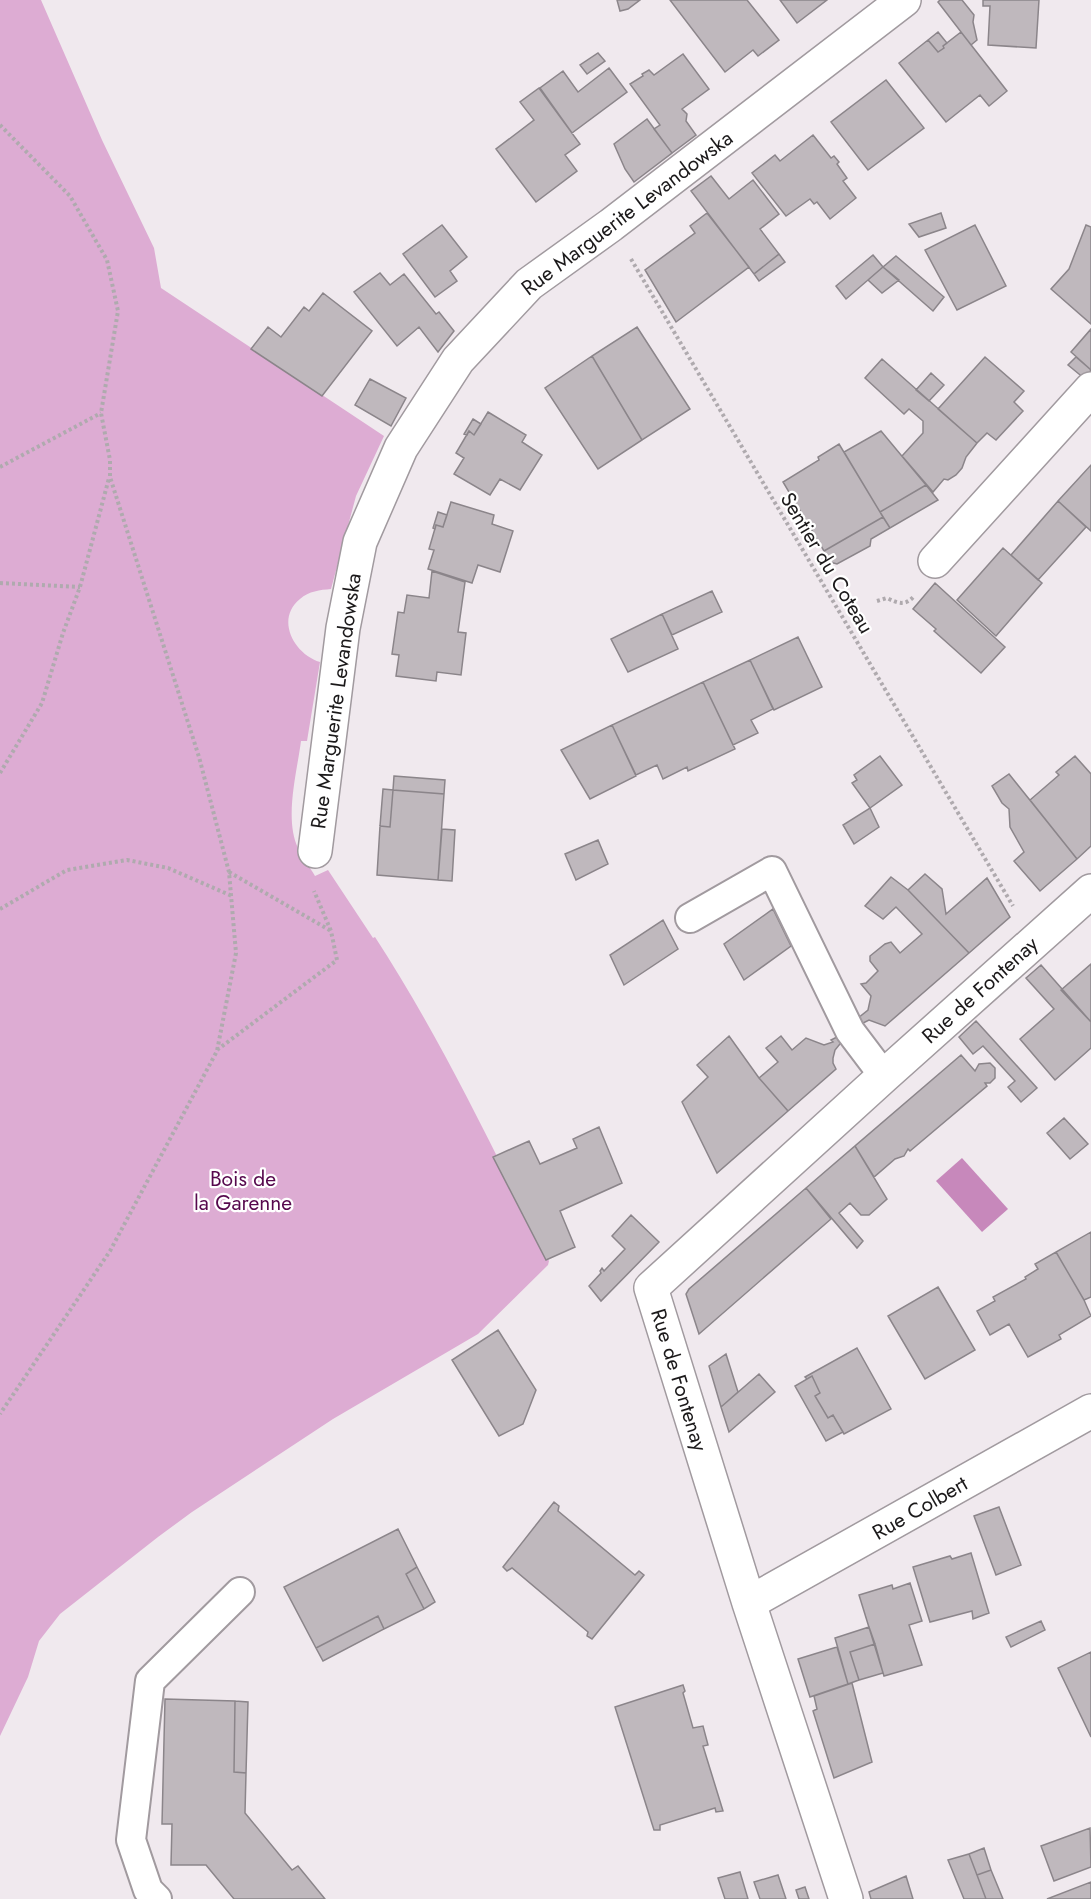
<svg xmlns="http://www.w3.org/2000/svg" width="1091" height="1899" font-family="Jost,sans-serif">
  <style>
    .green { fill: #ddacd3 }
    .water { fill: #c788bb }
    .building { fill: #bfb8bd; stroke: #8b858a; stroke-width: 1.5 }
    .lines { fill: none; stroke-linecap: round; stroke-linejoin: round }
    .lane-casing { stroke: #a19a9f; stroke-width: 32 }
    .street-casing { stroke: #a19a9f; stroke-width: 36 }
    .path { stroke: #afaaae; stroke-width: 4; stroke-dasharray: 3 3; stroke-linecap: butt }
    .lane { stroke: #fff; stroke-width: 28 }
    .street { stroke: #fff; stroke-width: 33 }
    .labels { text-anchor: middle; stroke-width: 4.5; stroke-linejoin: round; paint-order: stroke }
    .street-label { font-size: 21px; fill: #1b191a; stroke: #fff }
    .park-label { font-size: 21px; fill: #56084d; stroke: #fff }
  </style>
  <rect width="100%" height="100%" fill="#f0e9ee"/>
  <path class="green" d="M0,0H41L102,140L154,248L161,288L384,436L356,496L331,589C320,590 309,591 300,599C275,619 294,654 320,662L307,741H301C297,772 284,819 298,848C302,858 310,867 315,876L328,870L373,938L375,937C442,1040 494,1151 549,1261L548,1265L478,1334L333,1419L192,1512L158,1537L60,1614L39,1641L28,1677L0,1736Z"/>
  <path class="water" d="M962,1158L1008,1209L982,1232L936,1181Z"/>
  <path class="building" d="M617,0H640L628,9L620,11Z
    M670,0H747L779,40L758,56L753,50L725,72Z
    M780,0H827L797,23Z
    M940,0H962L974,15L973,22L977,40L971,45L938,2Z
    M983,0H1039L1036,48L988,45L990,6H983Z
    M938,32L947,43L943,46L944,48L938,52L928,40Z
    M961,32L1007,91L989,106L980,95L946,122L899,63L928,40L938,52L944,48L943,46Z
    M598,53L605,61L587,74L580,65Z
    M683,54L709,89L682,109L687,114L686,121L696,135L672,153L654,129L660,125L630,84L643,76L642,74L649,70L654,75Z
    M609,68L627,92L572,133L540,88L563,71L578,92Z
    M886,80L924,128L868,170L831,122Z
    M539,88L580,144L565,155L577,171L536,202L496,149L534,120L520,102Z
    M647,119L672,153L634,182L625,169L614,144Z
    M813,135L831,158L834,156L839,162L837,164L847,178L843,181L856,198L830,219L817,202L814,204L810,199L786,216L752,173L775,155L780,161Z
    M711,176L729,199L753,180L779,214L760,229L779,254L754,274L691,191Z
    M707,213L749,267L676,322L645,270L695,233L690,226Z
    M941,213L946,228L919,237L909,224Z
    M442,225L467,257L450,271L457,281L435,297L403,254Z
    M975,225L1006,286L957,310L925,250Z
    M1086,225L1091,227V324L1051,289L1069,269Z
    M779,254L785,262L759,281L754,274Z
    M873,255L883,267L846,299L836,286Z
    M896,256L944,297L933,311L883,267Z
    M883,267L899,280L882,293L868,280Z
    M380,273L390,285L404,274L436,314L439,312L454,331L438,352L419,327L397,346L354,292Z
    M323,293L372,331L322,396L251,349L268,327L281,337L304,307L309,311Z
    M637,327L690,409L642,440L592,356Z
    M1091,329V370L1071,352Z
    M592,356L642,440L598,469L545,388Z
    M985,357L1024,391L1014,402L1023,411L996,440L987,433L977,443L938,409Z
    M1076,357L1091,370L1085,379L1068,365Z
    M882,359L977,443L966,457L962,468L956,475L948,480L944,479L933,492L902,456L923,433V421L909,409L904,414L865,378Z
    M931,373L944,385L929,401L916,390Z
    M370,379L406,398L391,426L355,405Z
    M488,412L526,435L522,442L542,455L520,490L500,479L490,495L454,474L464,458L456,453L469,431L474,435Z
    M473,419L481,424L474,435L469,431L467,435L464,434Z
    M881,431L926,485L880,512L844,452Z
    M839,444L883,517L824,551L783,482L819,460L818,457Z
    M1091,465V531L1058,501Z
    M926,485L938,500L890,528L880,512Z
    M1058,501L1086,527L1038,580L1011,555Z
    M451,502L494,515L492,524L513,531L500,572L478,565L472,583L428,569L434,550L429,549L436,525L443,527Z
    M438,512L447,515L443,527L436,525L435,529L433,528Z
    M883,517L890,528L871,539L870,546L837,564L830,562L824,551Z
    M1003,548L1042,583L996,636L957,600Z
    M432,571L465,582L458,632L466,633L461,675L437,672L436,681L396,676L399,655L392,654L398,612L404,613L407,595L429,598Z
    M935,583L1005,647L981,673L934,631L936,629L913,609Z
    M712,591L722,612L672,635L662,614Z
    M662,614L678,649L628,672L611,639Z
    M798,637L822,687L774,710L750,660Z
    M750,660L773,709L751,720L758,733L733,745L703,682Z
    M703,682L735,749L688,771L687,767L663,779L657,765L636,775L612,725Z
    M612,725L636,776L590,799L561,750Z
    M880,756L902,785L870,808L852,783L857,780L854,775Z
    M1075,756L1091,774V846L1077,859L1030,800L1059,775L1056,772Z
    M1009,774L1077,859L1040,891L1014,861L1024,852L1010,827L1009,809L1002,803L992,786Z
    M394,776L445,780L444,794L393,790Z
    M383,789L393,790L390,827L380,826Z
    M393,790L444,794L438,880L377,875L380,826L390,827Z
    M870,808L879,827L854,844L843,825Z
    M442,829L455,830L452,881L438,880Z
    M598,840L608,864L576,880L565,854Z
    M925,874L942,889L946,914L987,878L1010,917L969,953L908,890Z
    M891,877L908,890L969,953L885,1026L869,1020L859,1025L858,1018L868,1010L871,996L861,984L866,983L878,971L870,961V956L885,944L891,942L900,953L922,934L896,907L883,919L865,906Z
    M773,909L791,946L744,980L724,944Z
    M663,920L678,949L624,985L610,955Z
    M1091,964V1022L1061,990Z
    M1041,965L1091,1022V1048L1055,1080L1020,1039L1054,1009L1026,978Z
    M976,1021L1037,1088L1021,1102L1008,1087L1015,1081L983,1046L973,1054L959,1037Z
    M841,1035L844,1039L835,1050L833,1058V1063L836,1069L788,1111L759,1078L778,1062L766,1048L781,1036L792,1050L806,1038L824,1045L833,1042L831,1040Z
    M729,1036L759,1078L788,1111L717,1173L682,1102L708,1077L697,1065Z
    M961,1055L975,1071L979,1064L990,1063L995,1068V1078L990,1083H985L987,1086L910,1151L908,1149L904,1156L895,1159L874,1177L855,1146Z
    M1064,1118L1088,1144L1070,1159L1047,1133Z
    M599,1127L622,1183L560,1211L575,1247L546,1260L493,1157L529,1141L540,1164L577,1148L573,1139Z
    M855,1146L887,1199L869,1215H861L850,1203L839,1213L863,1241L857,1248L806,1188Z
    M806,1188L831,1219L699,1334L686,1294L689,1289Z
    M631,1215L659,1242L601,1301L589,1286L601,1273L600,1271L602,1268L604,1271L625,1249L612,1236Z
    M1091,1232V1297L1084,1300L1056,1252Z
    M1056,1252L1084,1300L1091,1316L1059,1335L1061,1339L1028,1357L1009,1324L990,1335L977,1311L995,1301L993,1297L1026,1279L1025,1277L1038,1269L1035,1264Z
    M938,1287L975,1350L925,1379L888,1316Z
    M498,1330L536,1390L523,1424L499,1436L452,1360Z
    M857,1348L891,1409L844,1434L833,1415L828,1418L815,1396L820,1393L812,1376L807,1379L805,1377Z
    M726,1354L738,1392L721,1407L709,1366Z
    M759,1374L775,1392L729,1432L721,1407Z
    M812,1376L820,1393L815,1396L828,1418L833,1415L843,1432L826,1441L795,1386Z
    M554,1502L559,1506L558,1511L635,1575L639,1571L644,1575L592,1639L587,1636L588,1632L512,1568L507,1571L503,1567Z
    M999,1507L1021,1565L996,1575L974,1516Z
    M398,1529L417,1567L406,1574L424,1609L384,1629L378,1616L316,1648L284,1587Z
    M971,1553L989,1613L973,1619L972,1611L930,1622L913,1567L950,1556L952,1559Z
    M417,1567L435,1602L424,1609L406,1574Z
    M910,1583L922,1621L909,1625L922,1665L884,1676L859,1595L892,1585L893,1589Z
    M378,1616L384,1629L323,1661L316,1648Z
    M1041,1621L1045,1630L1011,1647L1006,1637Z
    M869,1627L875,1644L850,1652L859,1680L848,1684L835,1638Z
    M875,1644L883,1673L859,1680L850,1652Z
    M837,1647L848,1684L810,1697L798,1659Z
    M1091,1652V1737L1058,1668Z
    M852,1683L872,1762L834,1778L813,1711L817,1709L814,1696Z
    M683,1685L685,1691L683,1693L693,1728L703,1726L708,1745L703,1746L723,1811L716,1812L715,1808L660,1825V1830H654L615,1707Z
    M165,1699L235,1701L234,1772L246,1773L245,1813L292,1870L298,1866L325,1899H234L206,1865H171L172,1824H162Z
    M235,1701L248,1702L246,1773L234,1772Z
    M1090,1828L1091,1867L1054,1881L1041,1846Z
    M984,1848L991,1870L977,1875L969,1854Z
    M969,1854L977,1875L986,1899H964L948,1860Z
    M991,1870L1003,1899H986L977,1875Z
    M740,1872L748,1899H725L718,1878Z
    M778,1875L786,1899H760L754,1882Z
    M906,1876L913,1899H871L869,1892Z
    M1091,1882V1899H1047Z
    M805,1887L809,1899H799L796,1890Z"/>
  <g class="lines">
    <g class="lane-casing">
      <path id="lane" d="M690,918L772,871L850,1031L884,1076
        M157,1899L148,1890L131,1840L150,1681L240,1592"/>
    </g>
    <g class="street-casing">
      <path id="street" d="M935,561L1091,389
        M315,851L343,628L360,542L401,448L458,360L529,284L611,225L904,0
        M749,1603L1091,1411
        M846,1899L749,1603L651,1288L884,1076L1091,891"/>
    </g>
    <path class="path" d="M0,125L70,196L107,260L118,311L101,413L110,460V477L199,757L229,872L236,953L217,1051L110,1251L0,1414
      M631,259L1013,906
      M0,467L101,413
      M0,583L80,587
      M877,601L887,598C899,604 906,606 915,595
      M0,773L42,703L63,633L80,587L109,478
      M229,872L331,931
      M0,909L67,870L127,860L168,868L232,896
      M217,1050L337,960L331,931L314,891"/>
    <use href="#lane" class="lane"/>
    <use href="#street" class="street"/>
  </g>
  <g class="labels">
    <g class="street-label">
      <text transform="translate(627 213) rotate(-37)" y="7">Rue Marguerite Levandowska</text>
      <text transform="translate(827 563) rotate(59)" y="7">Sentier du Coteau</text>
      <text transform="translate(336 701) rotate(-82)" y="7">Rue Marguerite Levandowska</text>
      <text transform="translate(980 990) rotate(-42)" y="7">Rue de Fontenay</text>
      <text transform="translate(679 1380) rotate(73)" y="7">Rue de Fontenay</text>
      <text transform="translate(920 1508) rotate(-30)" y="7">Rue Colbert</text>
    </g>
    <g class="park-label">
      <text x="243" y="1186">Bois de<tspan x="243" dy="24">la Garenne</tspan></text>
    </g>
  </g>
</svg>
